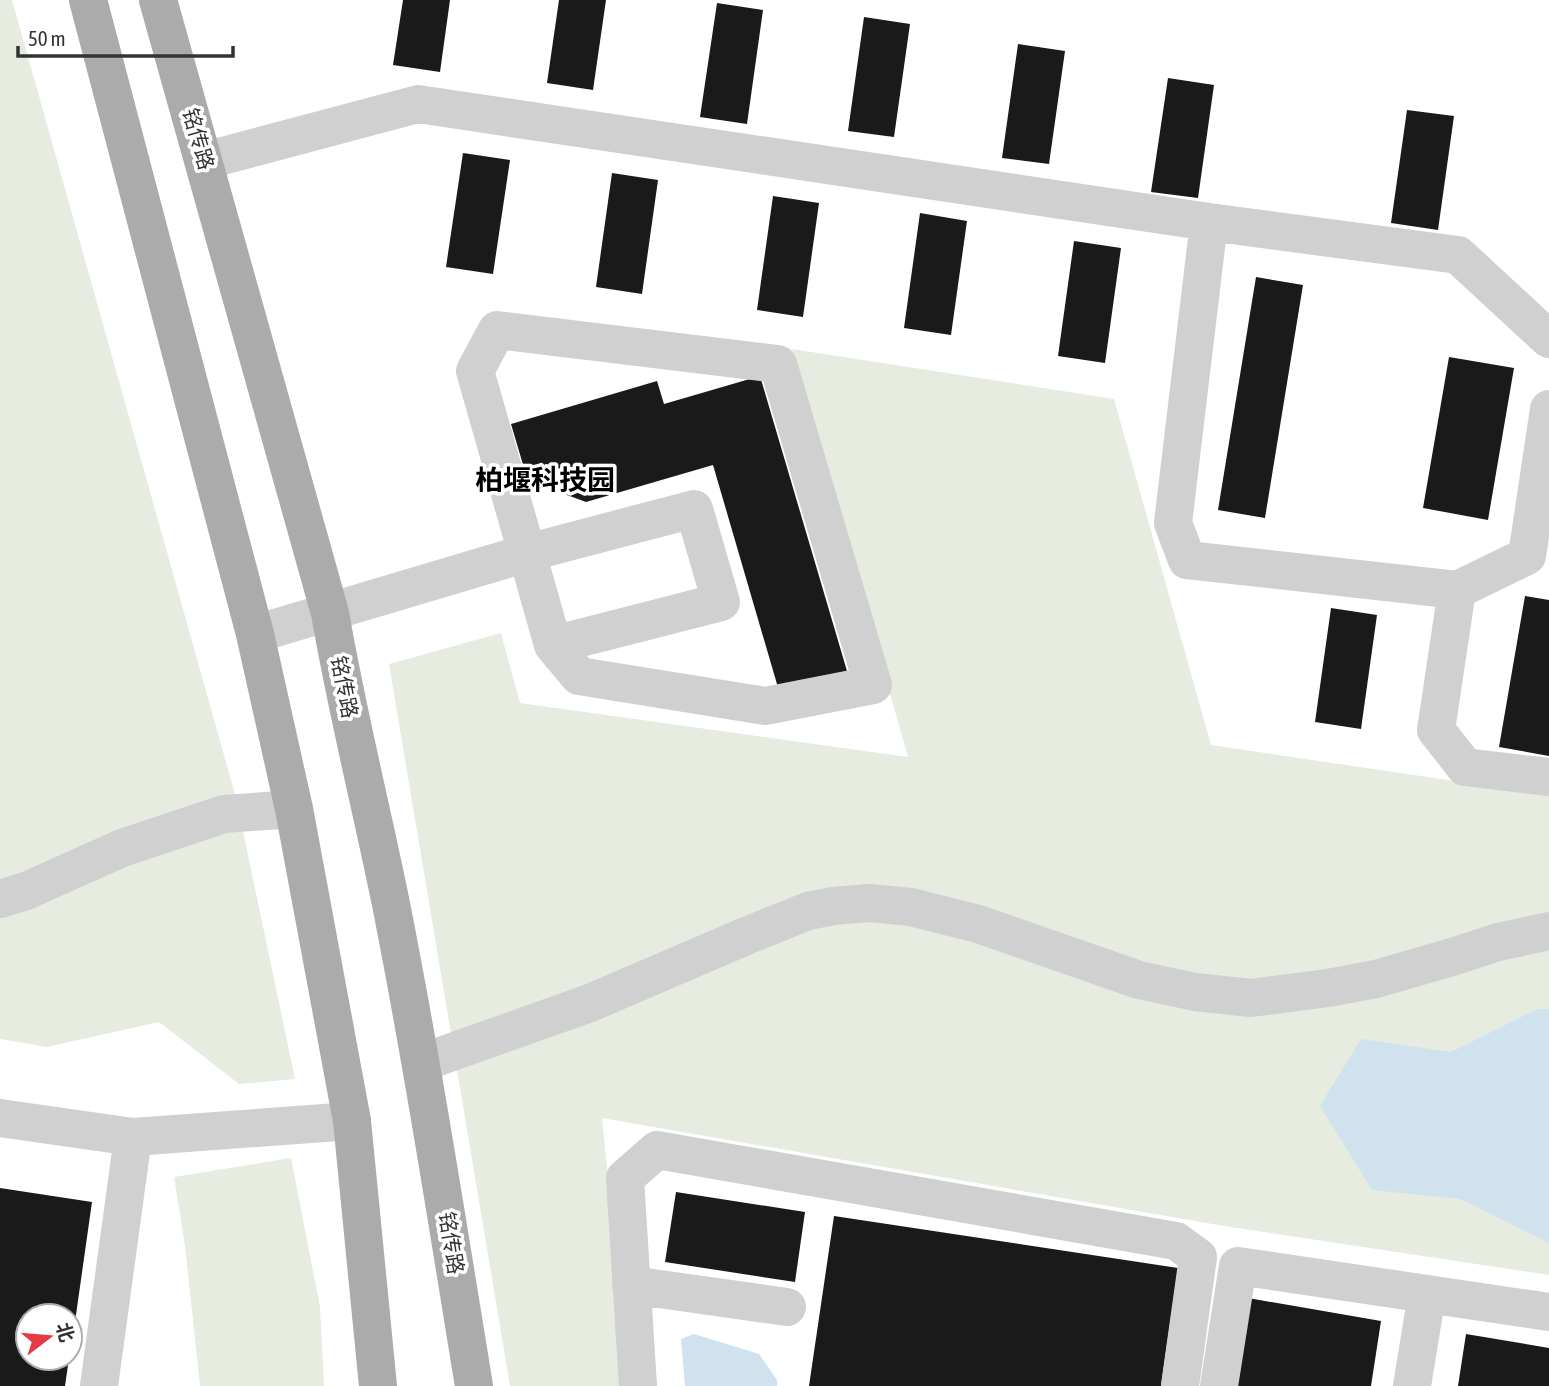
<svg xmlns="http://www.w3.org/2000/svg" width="1549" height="1386" font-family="'Asap Condensed','Noto Sans SC',sans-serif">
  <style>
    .green { fill: #e6ecdf }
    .water { fill: #cfe2ee }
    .building { fill: #1a1a1a }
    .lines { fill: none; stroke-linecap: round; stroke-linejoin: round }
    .minor { stroke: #d0d0d0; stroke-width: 38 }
    .major { stroke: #ababab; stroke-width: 38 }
    .labels { text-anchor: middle; stroke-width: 7; stroke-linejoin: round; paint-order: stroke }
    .street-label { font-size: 21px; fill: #333; stroke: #fff }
    .district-label { font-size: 28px; font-weight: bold; fill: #000; stroke: #fff }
  </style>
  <rect width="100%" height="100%" fill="#fff"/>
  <path class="green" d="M0,0H12L236,798L295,1079L239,1084L159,1022L47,1047L0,1039Z
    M792,349L1114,399L1211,745L1549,795V1275L1224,1226L602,1118L611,1208L621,1386H510L389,664L501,633L520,703L908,757Z
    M291,1158L320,1307L324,1386H200L185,1246L174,1177Z"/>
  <path class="water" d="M1537,1009H1549V1243L1461,1199L1372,1190L1320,1106L1361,1039L1451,1052Z
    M694,1334L759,1354L777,1380V1386H685L681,1339Z"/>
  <path class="building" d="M403,0H450L440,72L393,65Z
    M559,0H606L593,90L547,83Z
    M717,3L763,10L747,124L700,117Z
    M864,17L910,24L894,137L848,131Z
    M1018,44L1065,51L1049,164L1002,158Z
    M1168,78L1214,85L1198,198L1151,192Z
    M1407,110L1454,116L1438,230L1391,223Z
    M463,153L510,160L493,274L446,267Z
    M612,173L658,180L642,294L596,287Z
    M773,196L819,203L803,317L757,310Z
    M920,213L967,221L951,335L904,328Z
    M1074,241L1121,248L1105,363L1058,356Z
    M1256,277L1303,285L1265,518L1218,510Z
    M1449,357L1514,368L1488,520L1423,508Z
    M760,376L847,671L779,691L713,465L586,502L548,488L524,468L511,424L657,381L664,404Z
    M1525,596L1549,600V756L1499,747Z
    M1331,608L1377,615L1361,729L1315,722Z
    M0,1188L92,1202L72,1343H70V1316H28V1358H69L65,1386H0Z
    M676,1192L805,1212L795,1282L665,1262Z
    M834,1216L1178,1268L1161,1386H809Z
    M1248,1298L1381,1321L1371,1386H1233Z
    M1466,1334L1549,1348V1386H1458Z"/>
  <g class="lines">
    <path class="minor" d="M204,161L418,104L1209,222L1173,523L1187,560L1457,590L1436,730L1465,767L1549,777
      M1209,222L1458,255L1549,339
      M1457,590L1527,556L1549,409
      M255,634L527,553L475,371L497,330L778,364L873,685L765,706L579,676L553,645L527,553L694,509L721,602L553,645
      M0,899L26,891L122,848L224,814L294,809
      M421,1063L590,1003L746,936L808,911L833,906L870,903L911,907L978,924L1139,980L1195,992L1251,998L1328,988L1376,979L1452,957L1498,942L1549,931
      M0,1118L133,1137L352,1121
      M631,1285L787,1307
      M99,1386L133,1137
      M638,1386L625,1178L657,1150L1176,1241L1198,1257L1180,1386
      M1219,1386L1238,1266L1549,1312
      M1412,1386L1427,1294"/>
    <path class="major" d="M88,0L255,634L294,809L352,1121L378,1386
      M158,0L330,613C347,712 372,810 392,909C423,1067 448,1227 474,1386"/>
  </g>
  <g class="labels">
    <g class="street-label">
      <text transform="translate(198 139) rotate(74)" y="7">铭传路</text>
      <text transform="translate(344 687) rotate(79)" y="7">铭传路</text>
      <text transform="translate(451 1243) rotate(81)" y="7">铭传路</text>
    </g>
    <g class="district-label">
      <text x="545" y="490">柏堰科技园</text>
    </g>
  </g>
  <g transform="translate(49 1337) rotate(74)"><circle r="33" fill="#ffffff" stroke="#adadad" stroke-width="2"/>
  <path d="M0-5L12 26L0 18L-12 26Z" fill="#e63946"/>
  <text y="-10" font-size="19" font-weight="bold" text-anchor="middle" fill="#333333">北</text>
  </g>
  <path d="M18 46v10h215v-10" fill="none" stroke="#333333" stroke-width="3.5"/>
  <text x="28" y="46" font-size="21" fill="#333333" stroke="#ffffff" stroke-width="5" paint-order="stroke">50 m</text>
</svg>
